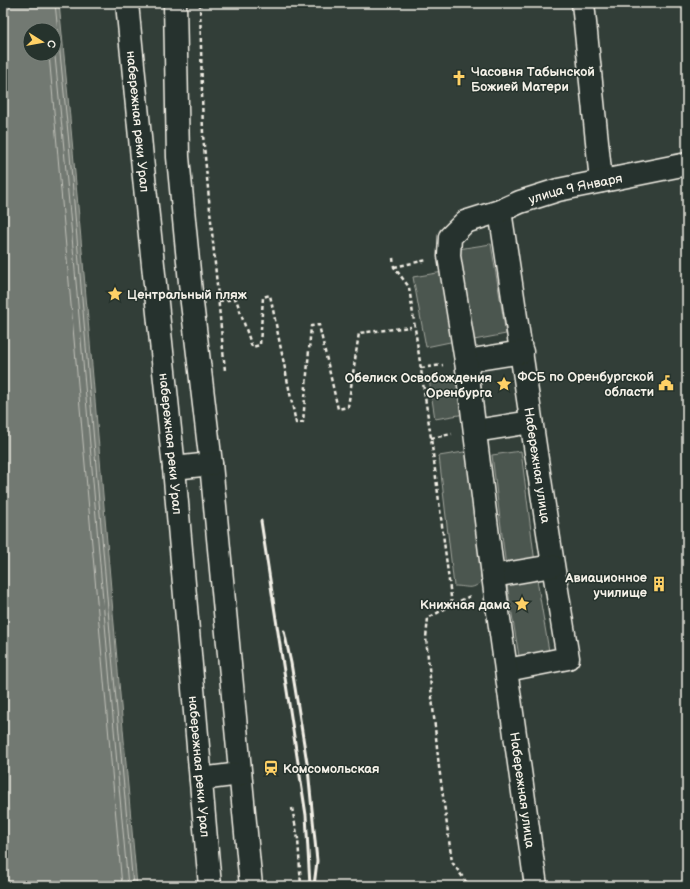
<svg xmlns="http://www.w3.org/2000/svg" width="690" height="889" font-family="'Balsamiq Sans',sans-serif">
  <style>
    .green { fill: #4c564f; stroke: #a0a49c }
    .water { fill: #727972; stroke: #a6a9a1; fill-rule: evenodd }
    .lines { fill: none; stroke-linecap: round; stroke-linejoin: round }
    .shore { stroke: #c0c1b9; stroke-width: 1 }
    .street-casing { stroke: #f4f1e8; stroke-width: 25 }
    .path { stroke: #f4f1e8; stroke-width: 2.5; stroke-dasharray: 4 3; stroke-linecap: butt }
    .street { stroke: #26332d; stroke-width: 22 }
    .rail { stroke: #f4f1e8; stroke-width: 3 }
    .labels { text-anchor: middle; stroke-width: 3; stroke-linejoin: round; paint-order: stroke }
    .poi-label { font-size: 13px; font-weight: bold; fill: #f4f1e8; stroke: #26332d; text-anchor: end }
    .street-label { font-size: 13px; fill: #f4f1e8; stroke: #26332d }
  </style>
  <rect width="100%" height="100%" fill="#323e38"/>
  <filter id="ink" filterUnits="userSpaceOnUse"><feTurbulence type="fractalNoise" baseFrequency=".025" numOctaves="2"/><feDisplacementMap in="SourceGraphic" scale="8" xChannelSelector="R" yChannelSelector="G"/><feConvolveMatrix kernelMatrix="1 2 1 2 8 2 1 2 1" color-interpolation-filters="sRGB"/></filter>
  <g filter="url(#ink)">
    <path class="green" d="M491,244L506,334L474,340L458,249Z
      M443,272L455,341L426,347L413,277Z
      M459,374L465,414L435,419L429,379Z
      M470,451L484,578C473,592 469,586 454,586L439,456Z
      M521,451L535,563L506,567L492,455Z
      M537,580L549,651L519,656L507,585Z"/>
    <path class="water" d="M3,3H59C88,297 110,592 137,886H3ZM30,30H54V54H30Z"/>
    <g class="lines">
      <path class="shore" d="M55,3L69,143L111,645L133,886
        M54,46C82,325 102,606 128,886
        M49,54L122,886"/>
      <g class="street-casing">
        <g id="street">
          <path id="s1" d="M127,3L142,158L174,468L210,886"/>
          <path d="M175,3L178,157L192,303L211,464L251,886"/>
          <path d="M583,3L601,181"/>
          <path id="s2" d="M500,211C523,360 543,509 568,658L507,670"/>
          <path d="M466,361L522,352"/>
          <path d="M475,431L531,422"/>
          <path d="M174,468L211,464"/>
          <path d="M493,576L552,566"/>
          <path d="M201,779L240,774"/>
          <path id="s3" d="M536,886L493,576L466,361L449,256L450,237L465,222L500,211L520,202L558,190L687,164"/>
        </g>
      </g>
      <path class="path" d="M200,3L203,135L225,371
        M393,258L394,267L409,287L431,438L452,605L472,595
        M394,267L427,260
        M219,301L236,299L252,347L260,345L263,297L270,295L296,423L303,422L311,326L319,325L338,409L348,407L359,333L411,327
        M421,368L443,365
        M431,438L452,434
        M452,605L428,618L426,638L439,767L452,862L469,886
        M292,808L298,839L301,886"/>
      <use href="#street" class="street"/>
      <path class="rail" d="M261,521L306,815L310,886
        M284,631L291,663L308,769L317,861L314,886"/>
    </g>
  </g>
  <defs>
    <g id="church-bare" transform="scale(1.2)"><path d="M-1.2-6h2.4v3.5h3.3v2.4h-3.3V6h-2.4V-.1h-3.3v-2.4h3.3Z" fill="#ffd166" stroke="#26332d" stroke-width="2.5" paint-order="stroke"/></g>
    <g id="sight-bare" transform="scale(1.2)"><path d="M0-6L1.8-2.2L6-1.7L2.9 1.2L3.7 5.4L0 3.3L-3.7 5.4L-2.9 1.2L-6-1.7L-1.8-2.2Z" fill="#ffd166" stroke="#26332d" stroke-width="2.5" paint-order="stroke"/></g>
    <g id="civic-bare" transform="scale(1.2)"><path d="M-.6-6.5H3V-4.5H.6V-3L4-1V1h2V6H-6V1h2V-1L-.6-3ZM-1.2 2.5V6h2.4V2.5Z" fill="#ffd166" stroke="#26332d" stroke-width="2.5" paint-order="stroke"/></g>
    <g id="building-bare" transform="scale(1.2)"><path d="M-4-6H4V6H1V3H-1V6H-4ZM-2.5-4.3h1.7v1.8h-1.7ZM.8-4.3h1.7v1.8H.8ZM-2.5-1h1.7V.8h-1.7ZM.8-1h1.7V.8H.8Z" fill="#ffd166" stroke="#26332d" stroke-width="2.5" paint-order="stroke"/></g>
    <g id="station-bare" transform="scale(1.2)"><path d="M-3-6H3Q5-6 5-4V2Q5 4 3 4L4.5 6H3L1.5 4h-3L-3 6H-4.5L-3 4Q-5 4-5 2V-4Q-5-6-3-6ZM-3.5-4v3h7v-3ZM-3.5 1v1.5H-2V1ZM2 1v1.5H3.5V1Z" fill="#ffd166" stroke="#26332d" stroke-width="2.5" paint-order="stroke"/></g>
  </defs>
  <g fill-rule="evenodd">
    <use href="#church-bare" x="459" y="78"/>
    <use href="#sight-bare" x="115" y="294"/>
    <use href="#civic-bare" x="666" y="383"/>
    <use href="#sight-bare" x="504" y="384"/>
    <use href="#building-bare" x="659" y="584"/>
    <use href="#sight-bare" x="522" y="604"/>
    <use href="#station-bare" x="271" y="768"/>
  </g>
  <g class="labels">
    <g class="poi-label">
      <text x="471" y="76" text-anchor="start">Часовня Табынской<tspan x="471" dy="15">Божией Матери</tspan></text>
      <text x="127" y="299" text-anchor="start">Центральный пляж</text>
      <text x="654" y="381">ФСБ по Оренбургской<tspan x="654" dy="15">области</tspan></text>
      <text x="492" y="382">Обелиск Освобождения<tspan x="492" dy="15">Оренбурга</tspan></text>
      <text x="647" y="582">Авиационное<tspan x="647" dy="15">училище</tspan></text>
      <text x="510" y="609">Книжная дама</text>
      <text x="283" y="773" text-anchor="start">Комсомольская</text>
    </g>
    <g class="street-label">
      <text dy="5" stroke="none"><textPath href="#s1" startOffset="119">набережная реки Урал</textPath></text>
      <text dy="5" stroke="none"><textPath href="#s3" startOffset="792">улица 9 Января</textPath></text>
      <text dy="5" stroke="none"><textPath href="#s1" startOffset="443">набережная реки Урал</textPath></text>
      <text dy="5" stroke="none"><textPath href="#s2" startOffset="257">Набережная улица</textPath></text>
      <text dy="5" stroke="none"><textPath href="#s1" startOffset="767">набережная реки Урал</textPath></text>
      <text transform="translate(523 790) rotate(82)" y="5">Набережная улица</text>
    </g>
  </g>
  <rect width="690" height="889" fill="none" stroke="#26332d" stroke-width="16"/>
  <rect x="8" y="8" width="674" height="873" fill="none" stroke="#f4f1e8" stroke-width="1.5" filter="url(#ink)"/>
  <g transform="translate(42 42) rotate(101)"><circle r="19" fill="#26332d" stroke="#787f78"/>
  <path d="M0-3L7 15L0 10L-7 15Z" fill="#ffd166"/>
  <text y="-6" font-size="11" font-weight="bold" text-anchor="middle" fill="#f4f1e8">С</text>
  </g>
</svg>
